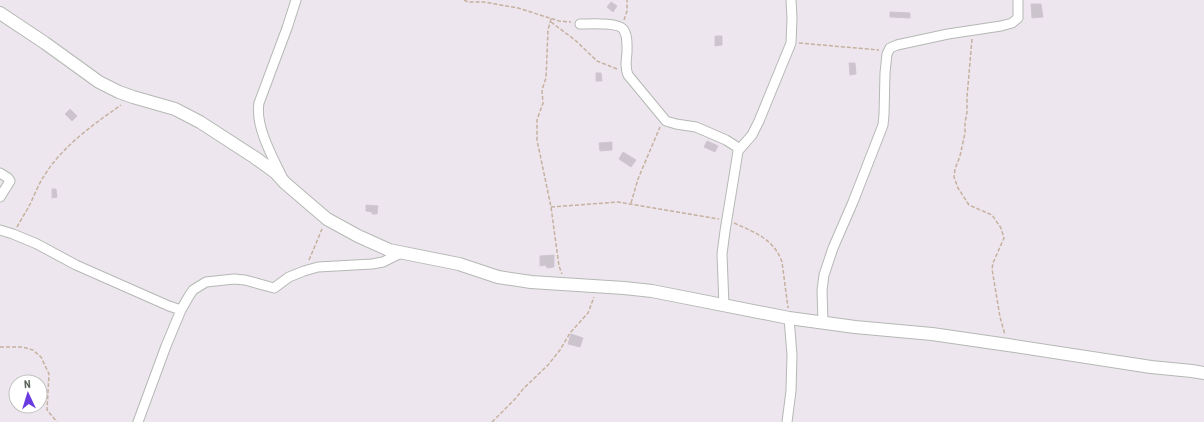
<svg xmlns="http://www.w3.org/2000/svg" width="1204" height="422" font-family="'Roboto Condensed',sans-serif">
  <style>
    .building { fill: #ccc4cc; stroke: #d1c4d3 }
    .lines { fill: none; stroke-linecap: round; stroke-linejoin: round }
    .minor-casing { stroke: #b4b9b3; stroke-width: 11 }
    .tertiary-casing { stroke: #b4b9b3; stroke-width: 14 }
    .path { stroke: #c5b19d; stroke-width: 1.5; stroke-dasharray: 4 2; stroke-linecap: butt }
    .minor { stroke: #fff; stroke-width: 9 }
    .tertiary { stroke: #fff; stroke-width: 12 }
  </style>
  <rect width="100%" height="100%" fill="#eee6ef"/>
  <path class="building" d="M611,2L617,6L613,12L607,7Z
    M1031,4H1041L1043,17L1032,18Z
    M890,12L910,13V18L890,17Z
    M715,36H722V45L715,46Z
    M849,63H855L856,74L850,75Z
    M596,73H601L602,81H596Z
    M70,109L77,116L72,121L65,114Z
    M707,141L718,146L715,152L704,147Z
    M612,142V150L600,151L599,143Z
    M623,152L636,160L631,167L619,159Z
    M52,189H56L57,197L52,198Z
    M366,205L378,206L377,214H372V212L366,211Z
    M554,255V267L547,268L546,265L540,266V256Z
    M571,334L583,338L580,347L568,344Z"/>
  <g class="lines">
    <g class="minor-casing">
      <path id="minor" d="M580,24C590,24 617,22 623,29C628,35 627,46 627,53C626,61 625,68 628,75L666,121L676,124L696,127L726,140L737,147L738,151L735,170L725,231L722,254L724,306
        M738,151L752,135L759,121L791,43L792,18L791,0
        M0,173L8,178L10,181L0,197
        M282,177C272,156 255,126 259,103L287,28L296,0
        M0,230L13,234L37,244L76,265L169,306L181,310
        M823,322L822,290L824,275L833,248L853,202L883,125L884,115L885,73L887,54L890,48L897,45L948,34L1001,26L1012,23L1018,18V0
        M138,422L166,346L181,310L189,296L193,290L206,282L234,279L245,280L274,288L289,277L304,271L318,267L372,264L383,262L401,253
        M787,422L791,391L792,355L789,318"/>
    </g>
    <g class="tertiary-casing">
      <path id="tertiary" d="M0,13L45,43L99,82L119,92L133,97L175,109L200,122L254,157L275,172L285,183L327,219L358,236L389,250L459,264L498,277L531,282L624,288L652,291L789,318L855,327L932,334L1008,345L1151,367L1192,371L1204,373"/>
    </g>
    <path class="path" d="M464,0L468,2H484L518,8L559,21L571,22
      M551,19L548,30L546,78L542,90L543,103L537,120V140L551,207L559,266L562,274
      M624,20L627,11V0
      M551,22L575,40L597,61L617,69
      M972,39L967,97V112L965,123V133L960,156L955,169L954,177L958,188L969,205L992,215L1001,228L1004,238L993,263L992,269L1000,317L1005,335
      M799,43L879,50
      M631,203L638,179L660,127
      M551,207L618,202L719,219
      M734,223C754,232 774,239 782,262L788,308
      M17,227C20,221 24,215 28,208C34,197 38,184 46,173C64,145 94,124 121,105
      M309,260L322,229
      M0,347H22L33,350L41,357L49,374L47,410L57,422
      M492,422L516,398L523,389L548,365L560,350L570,333L588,313L594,297"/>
    <use href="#minor" class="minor"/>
    <use href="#tertiary" class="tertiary"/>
  </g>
  <g transform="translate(28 394) rotate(356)"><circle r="19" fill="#ffffff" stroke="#bfc1be"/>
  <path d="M0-3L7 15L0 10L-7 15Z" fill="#683ae0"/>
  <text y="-6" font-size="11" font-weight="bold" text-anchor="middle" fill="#5f655d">N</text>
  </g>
</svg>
